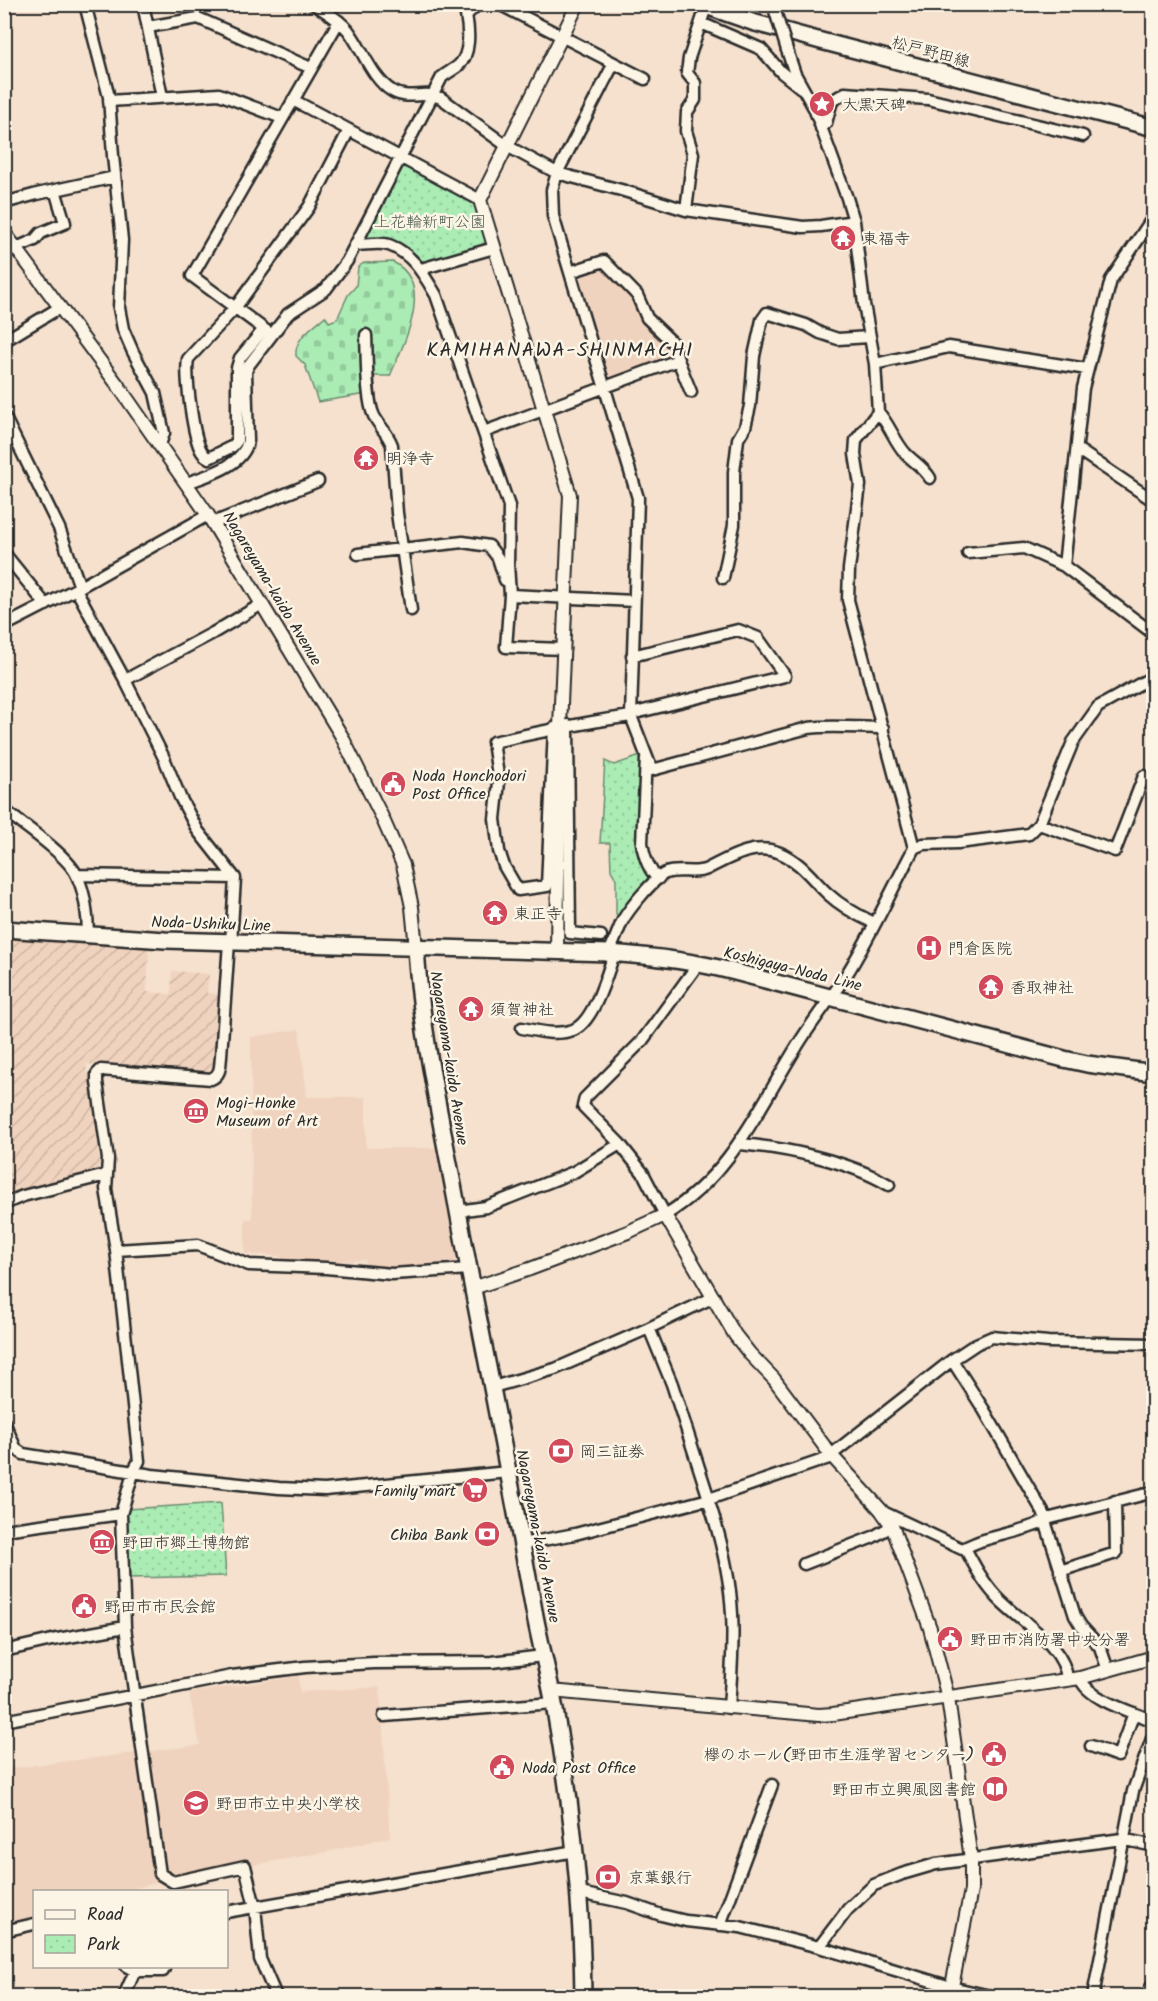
<svg xmlns="http://www.w3.org/2000/svg" width="1158" height="2001" font-family="Kalam,'Klee One',sans-serif">
  <style>
    .built { fill: #f0d3be }
    .industrial { fill: url(#industrial-furrows) }
    .cemetery { fill: url(#cemetery-stones); stroke: #6b8c70; stroke-width: 1.5 }
    .park { fill: url(#park-dots); stroke: #6b8c70; stroke-width: 1.5 }
    .lines { fill: none; stroke-linecap: round; stroke-linejoin: round }
    .minor-casing { stroke: #2b2b2b; stroke-width: 15 }
    .tertiary-casing { stroke: #2b2b2b; stroke-width: 16 }
    .primary-casing { stroke: #2b2b2b; stroke-width: 20 }
    .minor { stroke: #fcf5e5; stroke-width: 10 }
    .tertiary { stroke: #fcf5e5; stroke-width: 12 }
    .primary { stroke: #fcf5e5; stroke-width: 15 }
    .minor-bridge-casing { stroke: #2b2b2b; stroke-width: 15; stroke-linecap: butt }
    .minor-bridge { stroke: #fcf5e5; stroke-width: 10 }
    .labels { text-anchor: middle; stroke-width: 5; stroke-linejoin: round; paint-order: stroke }
    .street-label { font-size: 16px; fill: #2b2b2b; stroke: #fcf5e5 }
    .poi-label { font-size: 16px; fill: #2b2b2b; stroke: #fcf5e5; text-anchor: start }
    .park-label { font-size: 16px; fill: #4b5b4e; stroke: #fcf5e5 }
    .quarter-label { font-size: 20px; letter-spacing: 1.5px; fill: #2b2b2b; stroke: #fcf5e5 }
  </style>
  <defs>
    <pattern id="industrial-furrows" width="10" height="10" patternUnits="userSpaceOnUse" patternTransform="scale(1.5)"><rect width="10" height="10" fill="#f0d3be"/><path d="M-1 1l2-2M0 10L10 0M9 11l2-2" fill="none" stroke="#ceb5a3"/></pattern>
    <pattern id="cemetery-stones" width="16" height="16" patternUnits="userSpaceOnUse" patternTransform="scale(1.5)"><rect width="16" height="16" fill="#abecb5"/><path d="M2 7V4a2 2 0 0 1 4 0v3zM10 15v-3a2 2 0 0 1 4 0v3z" fill="#93cb9c"/></pattern>
    <pattern id="park-dots" width="8" height="8" patternUnits="userSpaceOnUse" patternTransform="scale(1.5)"><rect width="8" height="8" fill="#abecb5"/><path d="M2 2h.1M6 6h.1" fill="none" stroke="#93cb9c" stroke-width="1.8" stroke-linecap="round"/></pattern>
  </defs>
  <rect width="100%" height="100%" fill="#f5e1ce"/>
  <filter id="ink" filterUnits="userSpaceOnUse"><feTurbulence type="fractalNoise" baseFrequency=".0167" numOctaves="2"/><feDisplacementMap in="SourceGraphic" scale="12" xChannelSelector="R" yChannelSelector="G"/><feConvolveMatrix kernelMatrix="1 2 1 2 8 2 1 2 1" color-interpolation-filters="sRGB"/></filter>
  <g filter="url(#ink)">
    <path class="built" d="M605,266L635,296L670,345L674,356L607,379L577,279L579,274Z
      M299,1029L307,1097H366V1148H436L457,1259L452,1265L393,1268L366,1266L365,1260L326,1262L287,1261L279,1256L245,1254V1219H252L251,1037Z
      M298,1676L300,1692L380,1687L390,1837L326,1852L158,1882L125,1891L34,1892V1917L5,1925V1769L200,1745L189,1693Z"/>
    <path class="industrial" d="M4,937L149,948L147,992L171,994L172,971L209,974L207,993L219,994L213,1068L210,1072L87,1064L86,1072L89,1073L100,1166L99,1169L17,1192L5,1197Z"/>
    <path class="cemetery" d="M393,262C436,284 403,345 390,376H365L366,394L318,402L305,365L296,356C294,338 313,327 325,316L329,322L337,319L348,295L356,286L358,267L364,263Z"/>
    <path class="park" d="M406,166L474,203L487,242L485,246L425,263L408,250L366,241L364,237L400,167Z
      M640,756L641,793L651,881L621,915H616V879L611,870L610,843H600L605,761L614,765Z
      M221,1503L226,1576L127,1578L125,1515L127,1509Z"/>
    <g class="lines">
      <g class="minor-casing">
        <path id="minor" d="M85,4L109,97L113,156L122,240L119,308L123,329L133,352L155,393L164,433L160,445
          M143,4L162,97
          M314,4C326,12 339,19 348,30C362,48 372,79 392,91C408,101 425,90 441,98L507,146L557,173L621,190L686,210L803,227L821,226L854,221
          M499,4L645,79
          M701,23L761,49L781,72L801,88
          M148,27L198,18L311,68
          M614,63L557,173L552,190L553,216L638,498L631,716L652,770L808,728C833,725 858,728 883,728
          M293,100L480,200
          M109,101L219,94L282,118
          M821,128L826,123L832,101L845,93L928,99L1083,136
          M4,203L37,194L115,177
          M686,210L693,154L686,131L687,112L695,100V83L687,73L689,58L706,7
          M356,245C366,245 379,242 389,245C413,254 424,275 436,295L509,506L508,564L510,595L506,647L564,649
          M16,248L35,240L41,233L65,223L55,190
          M421,269L494,248
          M570,272L604,261L637,295L647,318L674,344L678,360L691,392
          M264,329L240,358L237,368V441L233,446L209,458C205,456 205,456 202,452C193,439 185,375 188,359L235,308L309,207L349,130
          M268,332L192,276L339,21
          M366,335C367,355 366,400 374,416C380,427 388,434 392,445L397,513L411,610
          M4,341L59,308
          M875,364L949,347L1087,369
          M878,412C890,425 894,441 906,454C914,462 924,468 930,478
          M4,416L59,528L80,587
          M484,432L678,360
          M1077,449L1154,501
          M187,483C208,475 243,466 248,441L246,372L248,366L288,314L326,289L347,261L442,77C447,73 453,70 458,66C471,55 469,30 466,15L478,4
          M213,523L318,481
          M4,553L46,605
          M968,553L1024,548L1064,566L1154,634
          M358,554L463,542L489,546L498,558L505,580
          M1064,566L1083,388L1111,280L1154,216
          M723,578L734,525V472L738,439L745,427L750,406L754,356L762,320L767,313L806,325L820,333L838,339L869,337
          M76,589L125,680L164,758L180,797L198,831L235,878L231,943
          M510,595L634,601
          M4,626L80,587L208,515
          M125,680L213,633L262,604
          M631,714L785,676L758,638L738,630L632,656
          M568,725L570,933L601,936
          M554,728L547,886L518,890L504,866L499,851L495,819L499,782L493,742C539,732 585,722 631,716
          M646,758L642,843C644,857 648,869 658,879
          M4,810C22,824 69,856 77,876C85,892 88,917 88,935
          M1039,824L1115,851L1144,776
          M914,848L923,844L958,843L1029,834L1039,824L1073,742L1098,707L1154,676
          M77,875L235,878
          M229,942L221,1056C220,1066 221,1075 211,1079L101,1070L97,1074V1082L108,1159L106,1189L116,1250L139,1461L134,1470L121,1514L125,1627L160,1874L173,1882L245,1866L255,1907L260,1959L276,1996
          M609,953C613,944 617,934 621,924C626,912 654,878 666,873C679,868 694,875 707,869C729,858 754,842 780,853C801,862 812,879 828,894C842,907 857,915 874,923
          M699,963L642,1041L585,1098L583,1106L620,1144L643,1173L665,1215C731,1175 757,1111 796,1048C811,1023 829,1001 845,977C871,936 891,891 914,848L848,600L849,569L860,485L855,454L856,440L878,412L875,364L864,304L854,221L847,198L814,108L795,74L787,50
          M522,1028C538,1031 556,1036 573,1030C594,1022 607,974 614,954
          M740,1144C786,1148 849,1161 889,1185
          M4,1204L23,1196L106,1175
          M458,1211L486,1207L574,1172L620,1144
          M116,1250L198,1245L249,1265L326,1268L392,1274L469,1269
          M649,1328L672,1384L709,1499
          M952,1360L984,1410L1047,1519
          M493,1387L555,1369L649,1328L714,1297
          M4,1422L16,1449L23,1454L152,1475L279,1488L325,1490L508,1472
          M831,1455L952,1360L976,1344L992,1337L1048,1342L1154,1344
          M708,1499C720,1535 730,1575 732,1614C734,1645 731,1676 729,1708
          M881,1511L962,1549C969,1546 976,1542 984,1540C999,1535 1037,1528 1047,1519L1154,1492
          M1045,1521L1075,1616L1081,1626L1100,1647L1108,1670
          M4,1530L121,1514
          M522,1544L575,1534L709,1499L832,1457
          M965,1548C974,1565 983,1582 996,1596C1017,1620 1066,1645 1067,1680
          M804,1564L873,1537L892,1526
          M1060,1571L1116,1553L1115,1501
          M4,1651L52,1640L125,1627
          M1080,1678C1088,1700 1133,1712 1154,1721
          M384,1716L554,1703
          M4,1721L232,1676L305,1667L374,1663L492,1662L543,1656
          M1091,1746L1118,1756L1134,1713
          M580,1893L627,1903L661,1915L686,1921L740,1927L819,1947L951,1987L990,1996
          M226,1912L575,1851
          M720,1925L772,1785
          M4,1931L34,1924
          M819,1947L848,1909L874,1885L902,1874L936,1864L1122,1839L1154,1846
          M126,1966L135,1971H163L165,1966
          M124,1996L135,1971
          M1093,1996L1133,1791L1154,1733"/>
      </g>
      <g class="tertiary-casing">
        <path id="tertiary" d="M4,232L117,384L208,515L341,735L381,815L403,865L412,907L416,948
          M557,952L560,727L570,495L480,200L578,4
          M473,1288L530,1269L628,1232L665,1215L735,1335L750,1354L774,1379L831,1455L881,1510L892,1526L930,1628L948,1698L971,1859V1890L950,1996
          M551,1691L819,1715L833,1714L1080,1678L1154,1657
          M1146,1996L1154,1984"/>
      </g>
      <g class="primary-casing">
        <path id="primary" d="M700,4L752,22L821,41L1154,128
          M4,929L165,940L609,953C652,956 693,961 735,972L1064,1059L1087,1064L1154,1073
          M416,948C421,1029 439,1110 454,1190C480,1329 508,1466 533,1605C539,1640 549,1675 555,1710C572,1805 582,1900 583,1996"/>
      </g>
      <use href="#minor" class="minor"/>
      <use href="#tertiary" class="tertiary"/>
      <use href="#primary" class="primary"/>
      <g class="minor-bridge-casing">
        <path id="minor-bridge" d="M775,11L787,50"/>
      </g>
      <use href="#minor-bridge" class="minor-bridge"/>
    </g>
  </g>
  <defs>
    <g id="sight-disc" transform="scale(1.35)"><circle r="9.5" fill="#d1495b" stroke="#fcf5e5"/><path d="M0-6L1.8-2.2L6-1.7L2.9 1.2L3.7 5.4L0 3.3L-3.7 5.4L-2.9 1.2L-6-1.7L-1.8-2.2Z" fill="#fff"/></g>
    <g id="temple-disc" transform="scale(1.35)"><circle r="9.5" fill="#d1495b" stroke="#fcf5e5"/><path d="M0-6L5-2H3V0L6.5 2.5H4V6H1.5V3h-3V6H-4V2.5H-6.5L-3 0V-2H-5Z" fill="#fff"/></g>
    <g id="civic-disc" transform="scale(1.35)"><circle r="9.5" fill="#d1495b" stroke="#fcf5e5"/><path d="M-.6-6.5H3V-4.5H.6V-3L4-1V1h2V6H-6V1h2V-1L-.6-3ZM-1.2 2.5V6h2.4V2.5Z" fill="#fff"/></g>
    <g id="hospital-disc" transform="scale(1.35)"><circle r="9.5" fill="#d1495b" stroke="#fcf5e5"/><path d="M-5-5h3v3.5h4V-5h3V5h-3V1.5h-4V5h-3Z" fill="#fff"/></g>
    <g id="museum-disc" transform="scale(1.35)"><circle r="9.5" fill="#d1495b" stroke="#fcf5e5"/><path d="M0-6L6-3V-2H-6V-3ZM-5-1h2V3h-2ZM-1-1h2V3h-2ZM3-1h2V3H3ZM-6 4H6V6H-6Z" fill="#fff"/></g>
    <g id="bank-disc" transform="scale(1.35)"><circle r="9.5" fill="#d1495b" stroke="#fcf5e5"/><path d="M-6-4H6V4H-6ZM0-2.3a2.3 2.3 0 1 0 0 4.6a2.3 2.3 0 1 0 0-4.6Z" fill="#fff"/></g>
    <g id="supermarket-disc" transform="scale(1.35)"><circle r="9.5" fill="#d1495b" stroke="#fcf5e5"/><path d="M-6-5.5h2.5l.6 2H6L4.5 2H-2.5L-4.4-4H-6ZM-1.5 3.2a1.3 1.3 0 1 0 .1 0ZM3 3.2a1.3 1.3 0 1 0 .1 0Z" fill="#fff"/></g>
    <g id="library-disc" transform="scale(1.35)"><circle r="9.5" fill="#d1495b" stroke="#fcf5e5"/><path d="M-6-4Q-3-5.5-.7-3.5V5Q-3 3-6 4ZM6-4Q3-5.5 .7-3.5V5Q3 3 6 4Z" fill="#fff"/></g>
    <g id="school-disc" transform="scale(1.35)"><circle r="9.5" fill="#d1495b" stroke="#fcf5e5"/><path d="M0-5L7-2L0 1L-7-2ZM-4 1L0 2.5L4 1V4Q0 6-4 4Z" fill="#fff"/></g>
  </defs>
  <g fill-rule="evenodd">
    <use href="#sight-disc" x="822" y="104"/>
    <use href="#temple-disc" x="843" y="238"/>
    <use href="#temple-disc" x="366" y="458"/>
    <use href="#civic-disc" x="393" y="784"/>
    <use href="#temple-disc" x="495" y="913"/>
    <use href="#hospital-disc" x="929" y="948"/>
    <use href="#temple-disc" x="991" y="987"/>
    <use href="#temple-disc" x="471" y="1009"/>
    <use href="#museum-disc" x="196" y="1111"/>
    <use href="#bank-disc" x="561" y="1451"/>
    <use href="#supermarket-disc" x="475" y="1490"/>
    <use href="#bank-disc" x="487" y="1534"/>
    <use href="#museum-disc" x="102" y="1542"/>
    <use href="#civic-disc" x="84" y="1606"/>
    <use href="#civic-disc" x="950" y="1639"/>
    <use href="#civic-disc" x="994" y="1754"/>
    <use href="#civic-disc" x="502" y="1767"/>
    <use href="#library-disc" x="995" y="1789"/>
    <use href="#school-disc" x="196" y="1803"/>
    <use href="#bank-disc" x="608" y="1877"/>
  </g>
  <g class="labels">
    <g class="street-label">
      <text transform="translate(931 51) rotate(15)" y="6">松戸野田線</text>
      <text transform="translate(273 588) rotate(59)" y="6">Nagareyama-kaido Avenue</text>
      <text transform="translate(211 923) rotate(2)" y="6">Noda-Ushiku Line</text>
      <text transform="translate(793 968) rotate(14)" y="6">Koshigaya-Noda Line</text>
      <text transform="translate(450 1058) rotate(81)" y="6">Nagareyama-kaido Avenue</text>
      <text transform="translate(539 1536) rotate(79)" y="6">Nagareyama-kaido Avenue</text>
    </g>
    <g class="poi-label">
      <text x="842" y="110">大黒天碑</text>
      <text x="862" y="244">東福寺</text>
      <text x="386" y="464">明浄寺</text>
      <text x="412" y="781">Noda Honchodori<tspan x="412" dy="18">Post Office</tspan></text>
      <text x="514" y="919">東正寺</text>
      <text x="948" y="954">門倉医院</text>
      <text x="1010" y="993">香取神社</text>
      <text x="490" y="1015">須賀神社</text>
      <text x="216" y="1108">Mogi-Honke<tspan x="216" dy="18">Museum of Art</tspan></text>
      <text x="580" y="1457">岡三証券</text>
      <text x="456" y="1496" text-anchor="end">Family mart</text>
      <text x="468" y="1540" text-anchor="end">Chiba Bank</text>
      <text x="122" y="1548">野田市郷土博物館</text>
      <text x="104" y="1612">野田市市民会館</text>
      <text x="970" y="1645">野田市消防署中央分署</text>
      <text x="974" y="1760" text-anchor="end">欅のホール(野田市生涯学習センター)</text>
      <text x="522" y="1773">Noda Post Office</text>
      <text x="976" y="1795" text-anchor="end">野田市立興風図書館</text>
      <text x="216" y="1809">野田市立中央小学校</text>
      <text x="628" y="1883">京葉銀行</text>
    </g>
    <g class="park-label">
      <text x="430" y="227">上花輪新町公園</text>
    </g>
    <g class="quarter-label">
      <text x="560" y="356">KAMIHANAWA-SHINMACHI</text>
    </g>
  </g>
  <rect width="1158" height="2001" fill="none" stroke="#fcf5e5" stroke-width="24"/>
  <rect x="12" y="12" width="1134" height="1977" fill="none" stroke="#2b2b2b" stroke-width="2" filter="url(#ink)"/>
  <rect x="33" y="1890" width="195" height="78" fill="#fcf5e5" stroke="#a8a49b" stroke-width="1.5"/>
  <rect x="45" y="1910" width="30" height="9" fill="#fcf5e5" stroke="#a8a49b" stroke-width="1.5"/>
  <text x="87" y="1920" font-size="18" fill="#2b2b2b">Road</text>
  <rect x="45" y="1935" width="30" height="18" fill="url(#park-dots)" stroke="#a8a49b" stroke-width="1.5"/>
  <text x="87" y="1950" font-size="18" fill="#2b2b2b">Park</text>
</svg>
